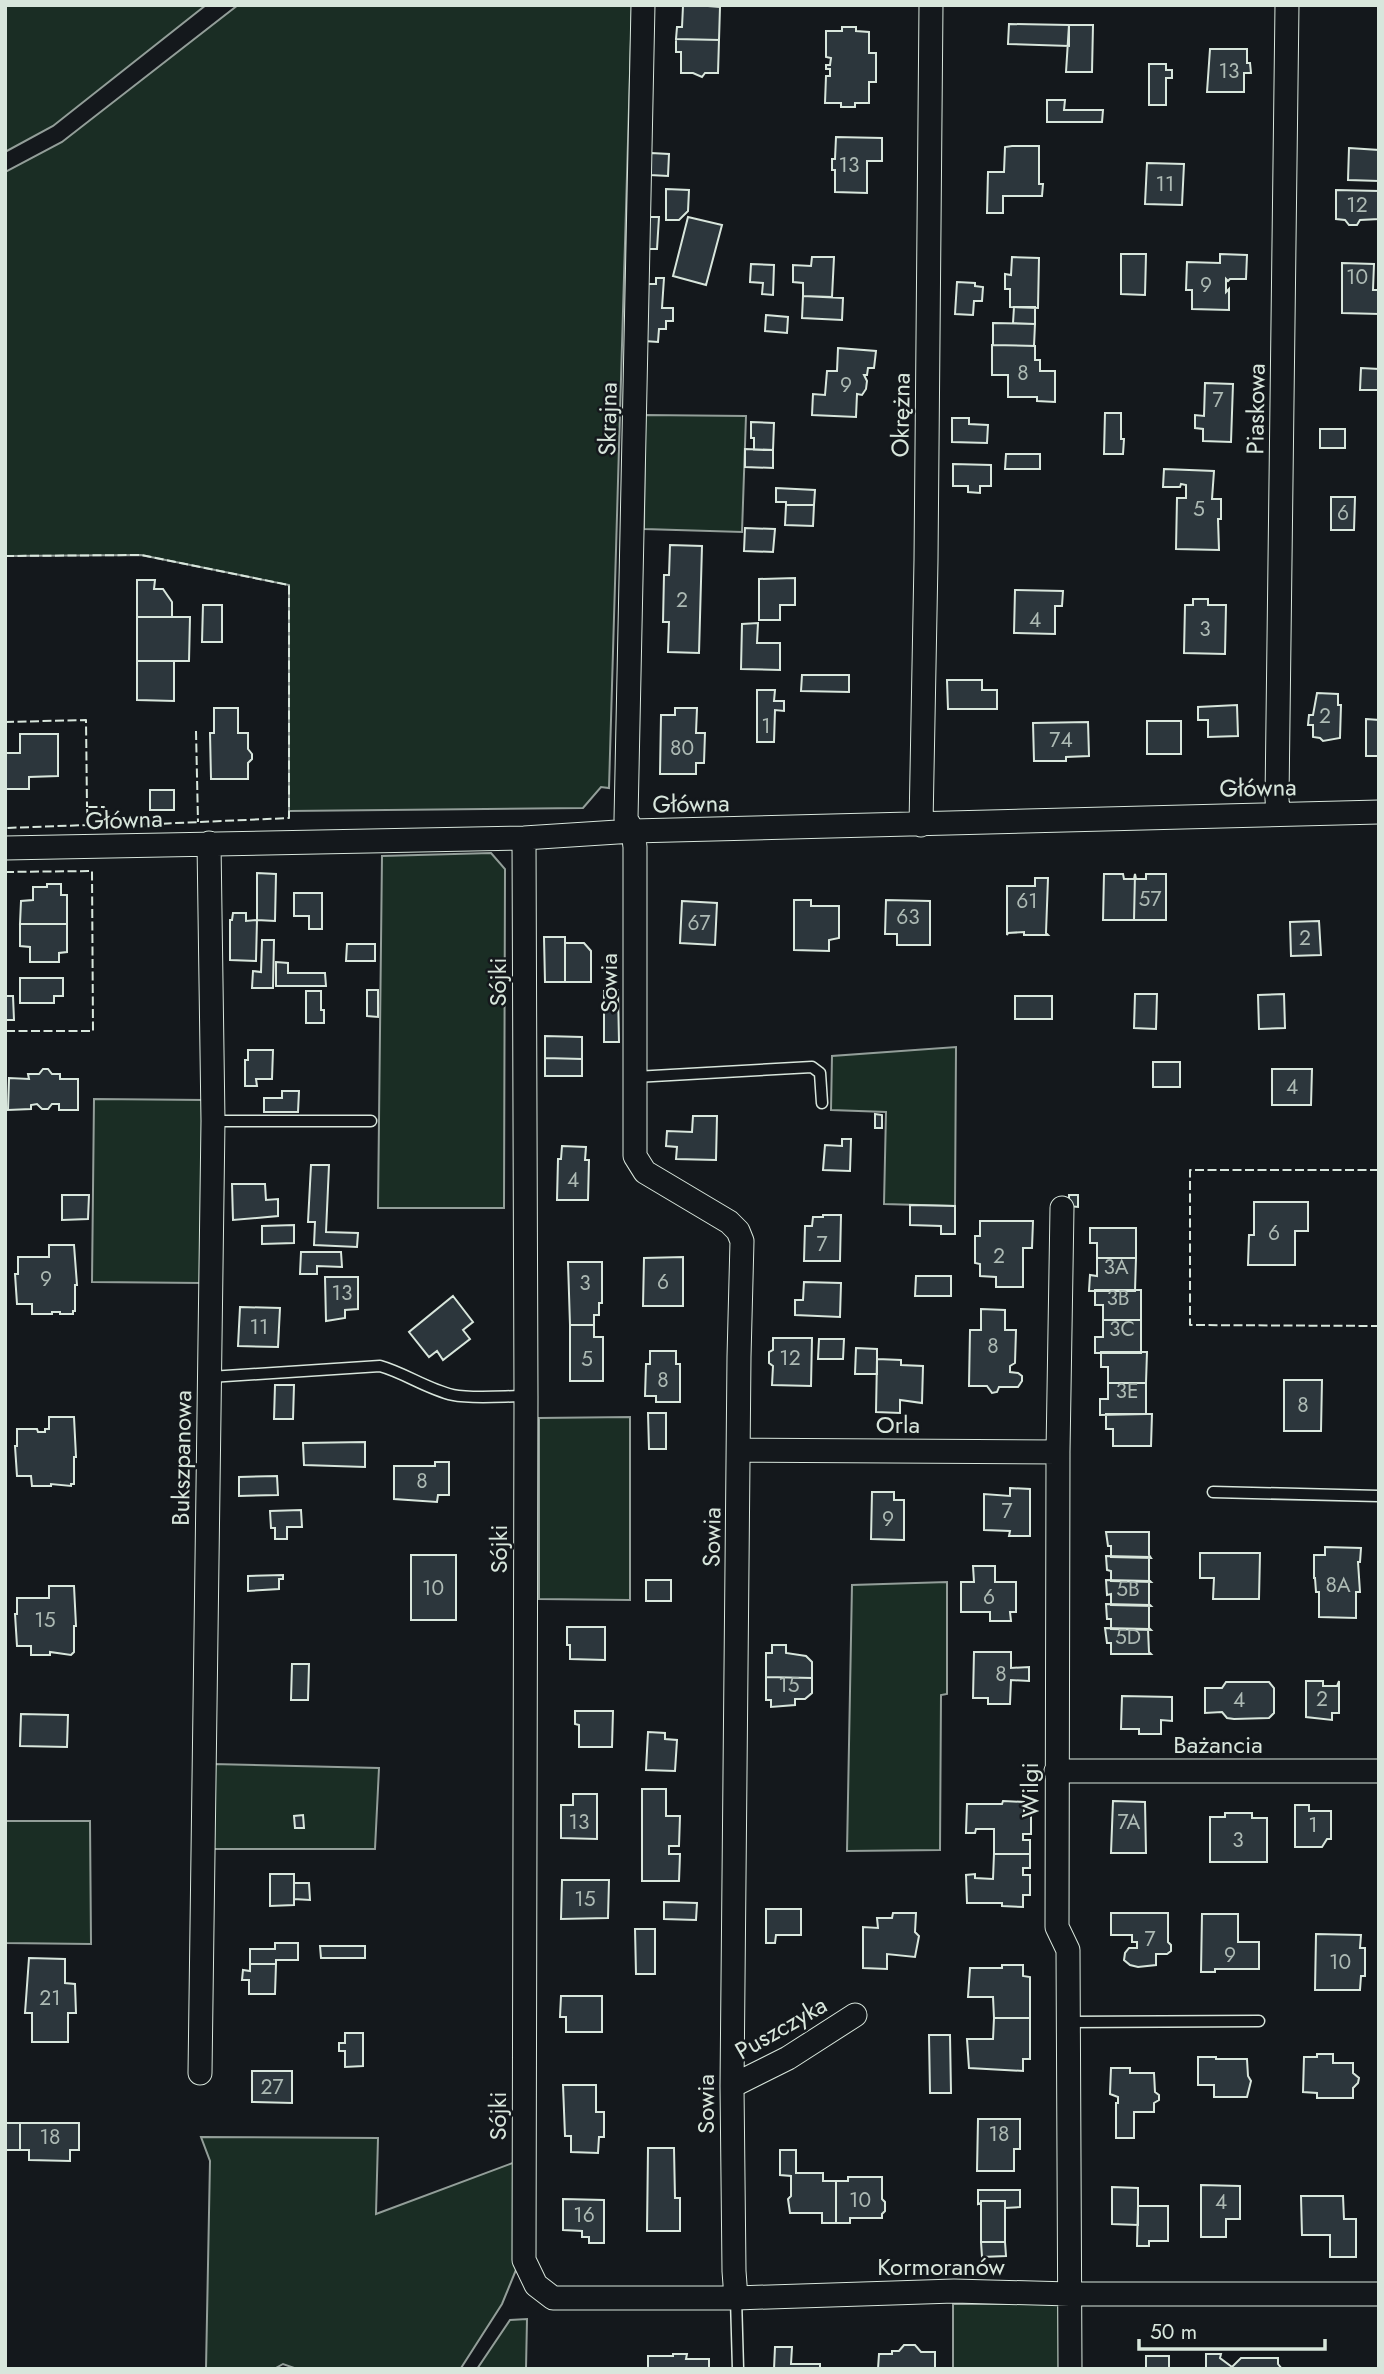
<svg xmlns="http://www.w3.org/2000/svg" width="1384" height="2374" font-family="Jost,sans-serif">
  <style>
    .green { fill: #1a2d24; stroke: #939e99; stroke-width: 2 }
    .building { fill: #2c363c; stroke: #d8e6dc; stroke-width: 2 }
    .lines { fill: none; stroke-linecap: round; stroke-linejoin: round }
    .service-casing { stroke: #d8e6dc; stroke-width: 13 }
    .minor-casing { stroke: #d8e6dc; stroke-width: 25 }
    .service { stroke: #14181c; stroke-width: 10 }
    .minor { stroke: #14181c; stroke-width: 23 }
    .fence { stroke: #d8e6dc; stroke-width: 2; stroke-dasharray: 9 3.5; stroke-linecap: butt }
    .labels { text-anchor: middle; stroke-width: 5; stroke-linejoin: round; paint-order: stroke }
    .number-label { font-size: 21px; fill: #adbab4 }
    .street-label { font-size: 24px; fill: #d8e6dc; stroke: #14181c }
  </style>
  <rect width="100%" height="100%" fill="#14181c"/>
  <path class="green" d="M5,5H206L53,126L5,152Z
    M238,5H632L609,788L601,787L583,808L289,811V585L141,555L5,556V172L62,142Z
    M645,415L746,416L742,532L644,529Z
    M491,853L505,869L504,1208H378L382,856Z
    M956,1047L955,1206L884,1204L886,1112L831,1110L832,1056Z
    M94,1099L205,1100L202,1283L92,1282Z
    M630,1417V1600L539,1599V1418Z
    M947,1582V1694L941,1695L940,1850L847,1851L852,1585Z
    M212,1764L379,1768L375,1849H213Z
    M5,1821H90L91,1944L5,1943Z
    M201,2137L378,2138L376,2214L518,2161V2265L502,2304L461,2368L297,2369L283,2364L274,2369H206L210,2161Z
    M953,2304H1065L1064,2369H953Z
    M527,2319L526,2369H477L510,2320Z"/>
  <path class="building" d="M696,5L720,7L719,40L676,39L677,27H682L683,6Z
    M1009,24L1069,25V46L1008,44Z
    M1069,25H1093L1092,72H1066Z
    M842,27H856V31L869,32V53H876V82H869V103H855V107H841V103H825L826,76H830V69H826V65H830L831,58L826,57V31H842Z
    M676,39L719,40L718,73H705L702,77L693,73H681V52H676Z
    M1210,49H1247V63H1250L1251,73H1244V92H1207Z
    M1149,64H1166V70H1172V78H1166V105H1149Z
    M1047,100H1065L1064,110H1103L1102,122H1047Z
    M836,137L882,138V161H867V193L835,192V170H832V159H835Z
    M1012,146H1039V184H1043L1042,196H1003V213H987L988,172H1004L1005,147Z
    M1349,148L1379,150V181L1348,180Z
    M651,153L669,154L668,176L650,175Z
    M1147,163L1184,164L1182,205L1145,204Z
    M666,189L689,190L688,211L679,220H666Z
    M1336,190L1379,191V219L1360,220L1357,225H1349L1345,220L1336,219Z
    M647,217H659L657,249H647Z
    M688,217L722,225L706,285L673,276Z
    M1121,254H1146L1145,295L1121,294Z
    M1220,254L1247,255L1246,279H1230L1228,281L1226,279V292L1229,289V310L1192,309V290H1186L1187,262L1220,263Z
    M812,257H834L832,297L803,296V283L793,282V265L811,266Z
    M1012,257L1039,258L1038,308L1010,307V289H1005V274L1011,275Z
    M1342,263L1374,264L1373,290H1379V314L1342,313Z
    M751,264L774,265L773,295L762,294L763,283L750,282Z
    M656,278H664L662,308H673V321H666V329H659L658,342L644,341L646,284H656Z
    M957,282L975,283V286L983,287L982,301H974L973,315L955,314Z
    M803,296L843,298L842,320L802,318Z
    M1014,307H1035V324L1013,323Z
    M766,315L788,317L787,333L765,331Z
    M993,323L1035,324L1034,346L993,345Z
    M992,345L1035,346V360H1040V371H1055V402L1037,401V397H1008V375H992Z
    M838,348L876,351L874,368H868L867,375H864L867,381L866,389L862,395L857,394L856,417L812,415L813,394L825,395L827,371H837Z
    M1361,368L1379,369V390H1360Z
    M1205,383L1233,384L1231,442L1203,441V429L1195,428V415L1204,416Z
    M1105,413H1121V439H1124L1123,454H1104Z
    M952,418H969V424L988,425L987,443L952,442Z
    M751,422L774,423L773,450H754V438H751Z
    M1320,429H1345V448H1320Z
    M745,449L773,450V468L745,467Z
    M1006,454H1040V469H1005Z
    M953,464L991,465V486H980V493L968,492V486H953Z
    M1164,469L1214,471L1212,499H1221V519H1218L1219,550L1176,549L1177,498H1186V485L1181,484L1180,487H1163Z
    M776,488L815,490L814,505H786V502H776Z
    M1331,497H1355L1354,530H1331Z
    M786,505H814L813,526L785,525Z
    M745,528L775,529L773,552L744,551Z
    M670,545L702,546L699,653L668,652L669,622H663L664,575H669Z
    M795,578V605H780V620H759V579Z
    M137,580H155L154,589H163L172,602V617H137Z
    M1015,590L1063,591L1062,606H1055V634L1014,633Z
    M1193,599H1208V605H1226L1225,654L1184,653L1185,605H1193Z
    M203,605H222V642H202Z
    M137,617H190L189,661H137Z
    M758,623L757,643H780V670L741,669L742,624Z
    M137,661H174V701L137,700Z
    M802,675H849V692L801,691Z
    M947,680H982V690H997V709H948Z
    M757,690H775L774,701H784V711L775,710L774,742H757Z
    M1317,693L1338,694V705H1341L1340,738L1323,741L1320,738L1313,737V725H1308L1309,715H1313Z
    M1237,705L1238,736L1208,737V720H1198V707Z
    M214,708H238V733H248V749L252,754V759L248,763V779H211L210,733H214Z
    M675,708H697L696,733H705L704,763H696V774H660L661,715H675Z
    M1366,719L1379,720V756H1366Z
    M1147,721H1181V754H1147Z
    M1088,722L1089,756L1066,757V761H1034L1033,723Z
    M20,734H58V776L29,777V789H6V753H20Z
    M150,790H174V810H150Z
    M257,873L276,874L275,921L257,920Z
    M1104,874H1123L1124,879H1134L1135,874L1134,920H1103Z
    M1135,874L1136,879H1146V874H1166V920H1134Z
    M1035,878H1048L1046,933L1048,935H1024V932L1008,933L1007,935V886H1035Z
    M47,884H61V895H67V924H20L21,901L33,900V887H47Z
    M294,893H322V929H309V916H294Z
    M794,900H811V906H839V938L829,940V951L794,950Z
    M886,900L930,901V945H897V934H885Z
    M682,901L717,903L715,945L680,943Z
    M233,913H246V921L257,920L256,961L230,960V920H232Z
    M1319,921L1321,955L1291,956L1290,922Z
    M20,924H67V952L59,953V962H30V947L20,946Z
    M544,937H565V982H545Z
    M262,940H274L273,988H252L253,971L261,972Z
    M565,943H584L591,951V982H565Z
    M347,944H375V961H346Z
    M276,962L288,963V973H325L326,986H276Z
    M20,978H63V996H54V1003H20Z
    M367,990H378V1017L367,1016Z
    M618,990L619,1042H604V991Z
    M306,991H321V1010H324V1023H306Z
    M1135,994H1157L1156,1029L1134,1028Z
    M1284,994L1285,1028L1259,1029L1258,995Z
    M5,996H13L14,1020H5Z
    M1015,996H1052V1019H1015Z
    M545,1036L582,1037V1059L545,1058Z
    M248,1050H273L272,1079H256L257,1086H245V1060H248Z
    M545,1058L582,1059V1076H545Z
    M1153,1062H1180V1087H1153Z
    M43,1069H48L52,1074H60V1079H78V1110H59V1104H52L48,1109H42L37,1104L31,1105V1109L8,1110L9,1078L29,1079L28,1074H39Z
    M1272,1069H1312L1311,1105H1272Z
    M282,1091H299L298,1112H264V1098H282Z
    M875,1114L882,1115V1128H875Z
    M693,1116H717L716,1160L676,1159L677,1147L666,1146L667,1131L692,1132Z
    M842,1139H851L850,1171L823,1170L825,1145L842,1146Z
    M562,1146L586,1147L585,1160H589L588,1200H557L558,1159H561Z
    M311,1165H329L326,1232L358,1233L357,1247L314,1245L315,1222H308Z
    M232,1184H265L266,1200L278,1199V1216L233,1220Z
    M62,1195H89L88,1219L62,1220Z
    M1069,1195H1078V1207L1069,1206Z
    M1254,1202H1308V1231H1295V1265H1248L1249,1235H1254Z
    M910,1205L955,1206V1234H941V1226L910,1225Z
    M823,1215H841L840,1261H804L805,1226H812L813,1217H823Z
    M980,1221H1033L1032,1248H1023V1287H996V1277L980,1276V1264L975,1263V1236H980Z
    M294,1225V1243L262,1244V1226Z
    M1090,1228H1136V1258H1097V1243H1090Z
    M49,1245H74L77,1285H75V1311H73V1314H60V1312H52V1314H32V1304H17L15,1274H18V1257H49Z
    M301,1252H341L342,1267L317,1266V1274H300Z
    M683,1257V1306H643L644,1258Z
    M1097,1258H1136L1135,1291H1089L1090,1275L1097,1276Z
    M568,1262H602V1303H599V1315H594V1325H570Z
    M916,1276H951V1296H915Z
    M325,1277H358V1309L345,1310V1318L326,1321Z
    M804,1282L841,1283L840,1317L795,1315V1300H803Z
    M1095,1290H1141V1320H1103V1305H1095Z
    M453,1296L473,1322L463,1330L470,1339L443,1360L437,1351L429,1357L409,1332Z
    M240,1307L280,1308L278,1347L238,1346Z
    M981,1309L1005,1310V1330H1016L1015,1363L1010,1366V1372L1018,1373L1022,1376V1381L1018,1387H999L997,1392L992,1393L987,1386H969L970,1330H981Z
    M1103,1320H1141V1353H1095V1337H1103Z
    M570,1325H594V1337H603V1381H570Z
    M773,1338H812L811,1386L772,1385L773,1366L769,1363V1352L773,1350Z
    M819,1339H844L843,1359H818Z
    M856,1348L877,1349V1374H855Z
    M650,1351H676V1364H680V1402H656V1396H645L646,1364H650Z
    M1101,1352H1147L1146,1383H1108V1367H1101Z
    M877,1359L901,1360V1365L923,1366L922,1403L900,1400V1413L876,1412Z
    M1284,1380H1322L1321,1431H1284Z
    M1108,1383H1146V1414L1100,1415V1399H1108Z
    M275,1385H294L293,1419H274Z
    M648,1413H666V1449H649Z
    M1106,1414H1152L1151,1446H1113V1429H1106Z
    M49,1417H74L76,1457H74V1484H71V1486L51,1484V1486H32L31,1476H17L15,1446H17V1429H37L38,1432H45V1429H49Z
    M365,1442V1467L304,1465L303,1443Z
    M435,1462H449V1495H438L437,1502L394,1499V1466H435Z
    M277,1476L278,1495L239,1496V1477Z
    M1010,1488L1030,1489V1536H1009L1010,1531L984,1530V1494L1010,1496Z
    M872,1492H894V1500H904V1540L871,1539Z
    M301,1510L302,1527H287V1539H275V1528H271L270,1511Z
    M1106,1532H1149V1555L1151,1558L1111,1557V1546H1108Z
    M1325,1547L1361,1548L1360,1562H1358L1360,1592H1356V1618L1319,1617V1592H1316L1315,1578H1314V1555H1325Z
    M1200,1553H1260L1259,1599H1213L1214,1578H1200Z
    M411,1555H456V1620H411Z
    M1106,1556L1149,1557V1580L1151,1582L1111,1581V1571L1107,1570Z
    M973,1566H995V1582H1016V1612H1010L1011,1621H990V1612H961V1582H974Z
    M283,1575V1579H279V1589L248,1591V1576Z
    M646,1580H671V1601H646Z
    M1106,1580L1149,1581V1604L1151,1606L1111,1605V1594L1107,1595Z
    M49,1586H74L76,1626H74V1652L71,1655L50,1652V1655H31V1646H17L15,1614H17V1598H49Z
    M1106,1604L1149,1605V1628L1151,1630L1111,1629V1619H1107Z
    M567,1627H605V1660L570,1659V1645H567Z
    M1105,1628L1148,1629L1149,1652L1151,1654H1111V1643H1107Z
    M772,1645H786V1653L806,1656L812,1662V1678L766,1677V1653H772Z
    M974,1652H1011V1668L1029,1667V1681L1011,1680L1010,1704H988V1698H973Z
    M292,1664H309L308,1700H291Z
    M766,1677L812,1678V1693L805,1699H795V1705L771,1707V1700H766Z
    M1306,1681H1323V1686H1337L1339,1681V1713H1332V1720L1306,1717Z
    M1226,1682H1269L1274,1688V1713L1269,1718L1234,1719L1227,1718L1222,1712L1205,1713V1688H1222Z
    M1122,1696L1172,1697V1721L1161,1720V1734H1139V1729H1121Z
    M575,1711H613L612,1747H579V1725L575,1724Z
    M21,1714L68,1715L67,1747L20,1746Z
    M648,1732L665,1733V1739L677,1740L675,1771L646,1770Z
    M642,1789H666V1816H680L679,1846H669V1854H680L679,1881H642Z
    M573,1794H597V1839L561,1838V1805H573Z
    M1003,1801L1024,1802V1814H1031V1834H1023V1840H1030V1854H994V1829H976L975,1833H966L967,1804H1002Z
    M1113,1801L1145,1802L1146,1853H1111Z
    M1295,1805H1309V1811H1331V1839H1327L1322,1847H1295Z
    M1225,1813H1252V1818H1267V1862H1210V1817H1225Z
    M303,1815L304,1828H295L294,1816Z
    M994,1854H1030V1868H1023V1875H1030V1895H1023V1907L1002,1906V1903H967L966,1875L975,1874V1878L993,1879Z
    M270,1874H294V1905L270,1906Z
    M562,1880H609L608,1918L561,1919Z
    M294,1883H309L310,1900L294,1899Z
    M664,1902L697,1903L696,1920L664,1919Z
    M766,1909H801V1935H776L775,1943H766Z
    M893,1913H916L915,1932L919,1936L915,1957L887,1954V1969L863,1968V1927L878,1928L877,1918H892Z
    M1111,1913H1168V1942L1171,1945V1951L1167,1954H1156V1965L1138,1967L1130,1965L1124,1960L1125,1953L1129,1948H1137V1942H1132V1935H1111Z
    M1202,1914H1238V1942H1259V1969H1215V1972H1201Z
    M635,1929H655V1974H636Z
    M1316,1934L1361,1935L1360,1948H1365V1976H1361L1360,1990H1315Z
    M275,1943H298V1960H276V1964H250V1949H275Z
    M320,1946H365V1958H321Z
    M29,1958L65,1959V1983L75,1984L76,2013H68V2042H32V2013H25Z
    M250,1964H276L275,1994H249V1980H242L243,1970L250,1971Z
    M1002,1965H1023V1976L1030,1977V2018H994L993,1997H968L970,1968H1002Z
    M561,1996H602V2032H566V2017H560Z
    M994,2018H1030V2059H1023V2071L969,2068L967,2039H993Z
    M345,2033H363V2066L345,2067V2051H339V2043H345Z
    M929,2035H950L951,2093H930Z
    M1317,2054H1333V2063H1353V2073L1359,2078L1358,2083L1353,2088V2098H1317V2093L1303,2092L1304,2057H1317Z
    M1198,2057H1216V2059H1247L1248,2076L1251,2081L1247,2097H1214V2085H1198Z
    M1111,2068H1130V2073H1154L1155,2092L1159,2095V2100L1154,2103V2112H1134V2138H1116V2103H1118V2097L1110,2094Z
    M252,2071H292V2103L252,2102Z
    M563,2085H596V2112H604V2137H599L598,2153L571,2152V2136H565Z
    M978,2119H1020V2149H1014V2171H977Z
    M5,2123H20V2150H5Z
    M20,2123H79V2150H70V2161L29,2160V2150H20Z
    M648,2148H674L675,2198H680V2231H647Z
    M780,2150H796V2173H823V2181H836V2223H822V2213H790L788,2199L791,2196V2176L780,2175Z
    M848,2177H882V2199L885,2202V2211L882,2214V2218H850V2223H836V2181H848Z
    M1201,2185L1240,2186V2219H1226V2237H1201Z
    M1112,2187L1138,2188V2225L1112,2224Z
    M978,2190H1020V2207L1005,2208V2201H981V2203L978,2204Z
    M1301,2196H1343L1344,2219H1356V2257H1330V2235H1302Z
    M563,2199L604,2200V2243H589V2237H582V2231L563,2230Z
    M981,2201H1005V2242H981Z
    M1138,2206H1168V2241H1149V2246H1137Z
    M981,2242H1005L1006,2256L982,2257Z
    M904,2345H915L921,2352H935V2369H878L879,2354H892V2351H899Z
    M775,2347H792L791,2364H820V2369H774Z
    M673,2354H687L686,2359H709V2369H648V2356H673Z
    M1206,2354H1221L1220,2358L1232,2367L1241,2358H1278V2364L1282,2369H1206Z
    M1146,2356H1169V2369H1146Z"/>
  <g class="lines">
    <g class="service-casing">
      <path id="service" d="M635,1077L812,1067L820,1073L822,1103
        M213,1121H371
        M210,1377L380,1366C405,1373 427,1389 453,1395C471,1399 505,1396 526,1396
        M1213,1492L1379,1496
        M1067,2022L1259,2021
        M736,2298L738,2369"/>
    </g>
    <g class="minor-casing">
      <path id="minor" d="M643,5L626,819L633,831L635,847V1156L645,1172L729,1222L738,1231L742,1241L739,1357L732,2086L734,2271L736,2298
        M1278,813L1277,799L1287,5
        M921,825L926,560L931,5
        M524,838L526,1396L524,2260L536,2285L553,2298H736L954,2291L1070,2294H1379
        M5,848L524,838L633,831L1379,812
        M1062,1208L1058,1452L1057,1927L1068,1950L1070,2369
        M739,1450L1058,1452
        M1056,1771H1379
        M200,2073L213,1121L209,843
        M732,2086L788,2058L855,2015"/>
    </g>
    <use href="#service" class="service"/>
    <use href="#minor" class="minor"/>
    <path class="fence" d="M5,556L141,555L289,585V818L111,826L104,807H87L88,825L5,828
      M5,722L86,720L87,807
      M196,731L198,822
      M5,872L92,871L93,1031H5
      M1379,1170H1190V1325L1379,1326"/>
  </g>
  <g class="labels">
    <g class="number-label">
      <text x="1229" y="78">13</text>
      <text x="849" y="172">13</text>
      <text x="1165" y="191">11</text>
      <text x="1357" y="212">12</text>
      <text x="1357" y="284">10</text>
      <text x="1206" y="292">9</text>
      <text x="1023" y="380">8</text>
      <text x="846" y="392">9</text>
      <text x="1218" y="407">7</text>
      <text x="1199" y="516">5</text>
      <text x="1343" y="520">6</text>
      <text x="682" y="607">2</text>
      <text x="1035" y="627">4</text>
      <text x="1205" y="636">3</text>
      <text x="1325" y="723">2</text>
      <text x="766" y="733">1</text>
      <text x="1061" y="747">74</text>
      <text x="682" y="755">80</text>
      <text x="1150" y="906">57</text>
      <text x="1027" y="908">61</text>
      <text x="908" y="924">63</text>
      <text x="699" y="930">67</text>
      <text x="1305" y="945">2</text>
      <text x="1292" y="1094">4</text>
      <text x="573" y="1187">4</text>
      <text x="1274" y="1240">6</text>
      <text x="822" y="1251">7</text>
      <text x="999" y="1263">2</text>
      <text x="1116" y="1274">3A</text>
      <text x="46" y="1286">9</text>
      <text x="663" y="1289">6</text>
      <text x="585" y="1290">3</text>
      <text x="342" y="1300">13</text>
      <text x="1118" y="1305">3B</text>
      <text x="259" y="1334">11</text>
      <text x="1122" y="1336">3C</text>
      <text x="993" y="1353">8</text>
      <text x="790" y="1365">12</text>
      <text x="587" y="1366">5</text>
      <text x="663" y="1387">8</text>
      <text x="1127" y="1398">3E</text>
      <text x="1303" y="1412">8</text>
      <text x="422" y="1488">8</text>
      <text x="1007" y="1518">7</text>
      <text x="888" y="1526">9</text>
      <text x="1338" y="1592">8A</text>
      <text x="433" y="1595">10</text>
      <text x="1128" y="1596">5B</text>
      <text x="989" y="1604">6</text>
      <text x="45" y="1627">15</text>
      <text x="1128" y="1644">5D</text>
      <text x="1001" y="1681">8</text>
      <text x="789" y="1692">15</text>
      <text x="1322" y="1706">2</text>
      <text x="1239" y="1707">4</text>
      <text x="579" y="1829">13</text>
      <text x="1129" y="1829">7A</text>
      <text x="1313" y="1832">1</text>
      <text x="1238" y="1847">3</text>
      <text x="585" y="1906">15</text>
      <text x="1150" y="1946">7</text>
      <text x="1230" y="1962">9</text>
      <text x="1340" y="1969">10</text>
      <text x="50" y="2005">21</text>
      <text x="272" y="2094">27</text>
      <text x="999" y="2141">18</text>
      <text x="50" y="2144">18</text>
      <text x="860" y="2207">10</text>
      <text x="1221" y="2209">4</text>
      <text x="584" y="2222">16</text>
    </g>
    <g class="street-label">
      <text transform="translate(1256 409) rotate(-89)" y="8">Piaskowa</text>
      <text transform="translate(901 415) rotate(-89)" y="8">Okrężna</text>
      <text transform="translate(608 419) rotate(-89)" y="8">Skrajna</text>
      <text transform="translate(1258 788) rotate(-1)" y="8">Główna</text>
      <text transform="translate(691 804) rotate(-1)" y="8">Główna</text>
      <text transform="translate(124 820) rotate(-2)" y="8">Główna</text>
      <text transform="translate(498 982) rotate(-90)" y="8">Sójki</text>
      <text transform="translate(609 983) rotate(-90)" y="8">Sowia</text>
      <text x="898" y="1433">Orla</text>
      <text transform="translate(182 1458) rotate(-89)" y="8">Bukszpanowa</text>
      <text transform="translate(712 1537) rotate(-89)" y="8">Sowia</text>
      <text transform="translate(499 1549) rotate(-90)" y="8">Sójki</text>
      <text x="1218" y="1753">Bażancia</text>
      <text transform="translate(1030 1790) rotate(-90)" y="8">Wilgi</text>
      <text transform="translate(781 2028) rotate(-30)" y="8">Puszczyka</text>
      <text transform="translate(706 2104) rotate(-90)" y="8">Sowia</text>
      <text transform="translate(498 2116) rotate(-90)" y="8">Sójki</text>
      <text x="941" y="2275">Kormoranów</text>
    </g>
  </g>
  <rect width="1384" height="2374" fill="none" stroke="#d8e6dc" stroke-width="14"/>
  <path d="M1139 2339v10h186v-10" fill="none" stroke="#d8e6dc" stroke-width="3.5"/>
  <text x="1150" y="2339" font-size="21" fill="#d8e6dc" stroke="#14181c" stroke-width="5" paint-order="stroke">50 m</text>
</svg>
